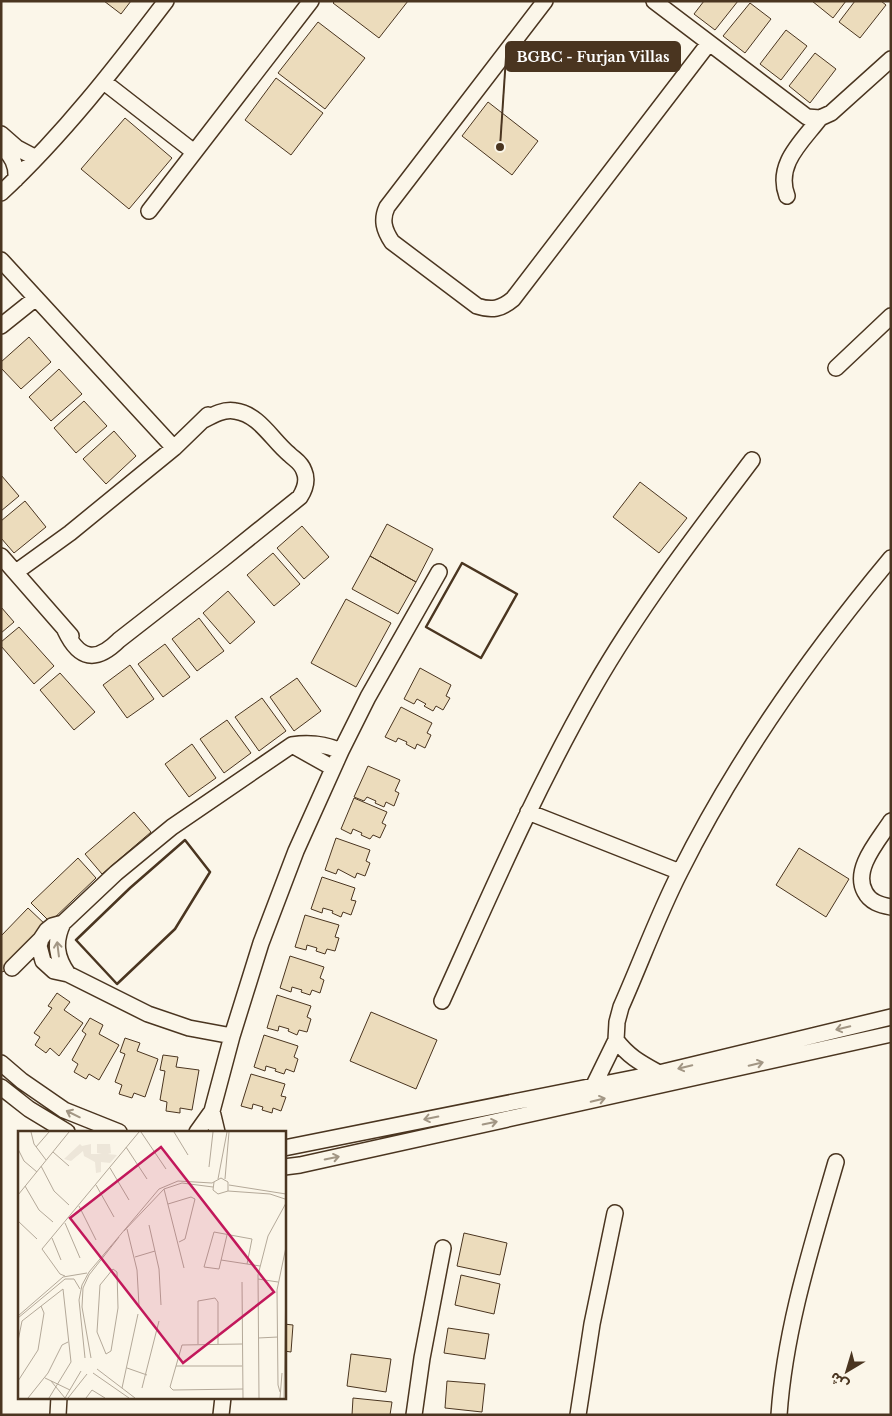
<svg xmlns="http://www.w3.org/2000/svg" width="892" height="1416" font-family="'Libre Baskerville','Noto Sans Arabic',serif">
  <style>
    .building { fill: #ecdcbc; stroke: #4a3520 }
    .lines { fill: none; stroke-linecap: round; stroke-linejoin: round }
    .minor-casing { stroke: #4a3520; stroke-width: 18 }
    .minor { stroke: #fbf6e9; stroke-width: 15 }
    .wall { stroke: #4a3520; stroke-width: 2.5 }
    .oneway { stroke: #a29684 }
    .inset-road { fill: none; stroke: #b4a999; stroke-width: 1 }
    .view { fill: #c2185b; fill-opacity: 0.15; stroke: #c2185b; stroke-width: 2.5 }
    .inset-edge { fill: none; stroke: #4a3520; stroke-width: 2.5 }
    .leader { fill: none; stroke: #4a3520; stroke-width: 2 }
    .callout-dot { fill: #4a3520; stroke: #fbf6e9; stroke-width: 2 }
    .callout { fill: #4a3520; stroke: #4a3520; stroke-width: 2 }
    .callout-label { font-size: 14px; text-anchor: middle; font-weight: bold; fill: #fff }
  </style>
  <rect width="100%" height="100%" fill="#fbf6e9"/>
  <path class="building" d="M104,1H131L121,14Z
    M335,1H408L379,38L333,3Z
    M704,1H738L715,30L694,14Z
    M812,1H846L833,18Z
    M855,1H881L886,5L860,38L839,22Z
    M750,3L771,19L745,53L723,36Z
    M318,22L365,58L325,109L278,73Z
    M786,30L807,46L781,80L760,64Z
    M815,53L836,69L810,103L789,86Z
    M276,78L323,113L291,155L245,120Z
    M488,102L538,141L512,175L462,136Z
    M125,118L172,158L129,209L81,169Z
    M29,337L51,362L21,389L1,368V362Z
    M59,369L82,394L51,421L29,397Z
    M84,401L107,426L76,453L54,428Z
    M114,431L136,456L106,484L83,459Z
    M1,475L19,496L1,511Z
    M640,482L687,518L659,553L613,517Z
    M25,501L46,527L14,553L1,538V521Z
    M387,524L433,549L416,582L370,556Z
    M302,526L329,557L304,579L277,548Z
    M273,553L300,584L274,606L247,575Z
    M370,556L416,582L398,614L352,589Z
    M228,591L255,622L230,644L203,613Z
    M346,599L391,623L356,687L311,663Z
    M1,607L14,622L1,633Z
    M199,618L224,651L197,671L172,639Z
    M19,627L54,666L34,684L1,646V642Z
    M165,644L190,677L163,697L138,664Z
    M130,665L154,699L127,718L103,685Z
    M420,668L451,685L446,696L450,698L443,710L436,706L433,711L424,706L426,704L417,699L414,704L404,699Z
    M60,673L95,712L74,730L40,690Z
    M297,678L321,711L294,731L270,697Z
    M262,698L286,731L259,751L235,717Z
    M401,707L432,723L427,733L431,735L425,748L417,744L415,749L406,744L407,742L398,738L396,742L385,737Z
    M227,720L251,753L224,773L200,739Z
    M192,744L216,778L189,797L165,764Z
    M368,766L400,780L395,791L399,793L394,806L386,802L384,807L375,803L376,801L367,797L364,801L354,797Z
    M354,798L387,812L382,823L386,825L380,838L373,835L370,839L361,835L362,833L353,829L351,834L341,829Z
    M134,812L151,832L102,874L85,854Z
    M336,838L370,850L366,861L370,863L365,876L357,873L355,878L338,869L336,874L325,870Z
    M799,848L849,879L826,917L776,885Z
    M78,858L96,878L50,922L31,903Z
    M322,877L355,888L351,900L356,901L351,915L343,912L341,917L332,913L333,911L323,908L322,913L311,909Z
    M28,908L47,926L3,972L1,971V936Z
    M305,915L339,925L335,937L339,938L335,951L327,949L325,954L316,951L317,948L307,945L306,950L295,947Z
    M290,956L324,967L320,978L324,980L320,993L312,990L310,995L301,992L302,990L292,987L291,992L280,988Z
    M57,993L70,1002L64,1010L83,1023L59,1056L50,1048L46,1053L35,1045L40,1037L34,1033L52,1008L48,1006Z
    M277,995L311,1006L307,1017L311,1019L307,1032L299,1030L297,1035L288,1031L289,1029L279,1026L278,1031L267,1028Z
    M371,1012L437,1040L416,1089L350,1061Z
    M90,1018L103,1025L99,1034L119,1045L99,1080L89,1074L86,1079L74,1072L78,1064L72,1060L86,1034L82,1031Z
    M264,1035L298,1046L294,1057L298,1059L294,1072L286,1069L284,1074L275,1071L276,1069L266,1066L265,1071L254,1067Z
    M125,1038L140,1043L137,1051L158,1059L145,1097L134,1093L132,1098L119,1094L122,1085L115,1082L125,1054L120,1052Z
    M163,1055L178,1057L176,1067L199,1070L192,1110L180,1108V1113L166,1111L167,1102L160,1100L165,1071L160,1070Z
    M251,1074L285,1084L281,1096L286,1097L281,1111L273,1108L272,1113L262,1110L263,1107L253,1104L252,1109L241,1106Z
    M464,1233L507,1243L500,1275L457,1266Z
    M461,1275L500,1284L494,1314L455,1305Z
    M284,1324L293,1325L291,1352L284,1351Z
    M448,1328L489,1334L485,1359L444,1353Z
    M351,1354L391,1359L386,1392L347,1386Z
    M447,1381L485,1384L482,1412L445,1408Z
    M353,1398L392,1402L390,1415H352Z"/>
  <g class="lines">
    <g class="minor-casing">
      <path id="minor" d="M545,1L387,207C381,220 384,230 392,242L477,306C492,311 501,309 513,299L709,43
        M654,1L807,117L820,118L831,113L891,59
        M104,82L194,152
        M1,134L17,148L36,158
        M1,146C12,156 17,165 16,179
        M1,193C63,135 115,68 166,1
        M787,196C775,164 802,142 820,118
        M149,211L311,1
        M1,260L174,448
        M1,326L36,298
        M836,368L891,316
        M1,556L71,636
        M16,572L70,533L174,448L208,415
        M65,630C79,660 96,663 119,640L223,559L300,497C305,489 308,480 304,471C301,462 295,460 289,454C272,440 259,414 235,411C223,409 213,415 202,421
        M292,745L333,768
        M528,812L680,872
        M891,821C879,840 852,869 865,892C870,902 880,905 891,907
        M63,923L52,926L47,930L41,939L39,946L43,961L54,971L68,974L148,1014L189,1028L232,1036
        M12,968L41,939
        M68,974C56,957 54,942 63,923L116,873L172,827L292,745C310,742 324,744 341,751
        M442,1001C490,895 536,788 594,687C640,607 696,534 752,460
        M616,1040C629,1057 641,1063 659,1073
        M1,1063L22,1081L64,1110L119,1132
        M1,1087L29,1109L67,1132
        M593,1087L616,1040L617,1022L621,1007C641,962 658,915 680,872C737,758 810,655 891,558
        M212,1111L217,1132
        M197,1132L212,1111L232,1036L261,943L296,851L341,751L368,697L439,572
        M284,1148L659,1073L891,1017
        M284,1167L300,1165L891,1034
        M58,1415L59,1397
        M221,1415L223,1397
        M414,1415L422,1358L443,1248
        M578,1415L592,1324L615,1213
        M779,1415C785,1328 812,1245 836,1162"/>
    </g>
    <use href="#minor" class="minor"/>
    <path class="wall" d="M462,563L517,594L481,658L426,627Z
      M185,840L210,872L175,929L117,984L76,940L130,888Z"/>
  </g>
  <defs><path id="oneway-shaft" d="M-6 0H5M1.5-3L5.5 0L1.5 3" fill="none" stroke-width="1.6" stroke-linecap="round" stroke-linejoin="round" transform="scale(1.25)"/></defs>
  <g class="oneway">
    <use href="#oneway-shaft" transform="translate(58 949) rotate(-97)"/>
    <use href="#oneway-shaft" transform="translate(843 1028) rotate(166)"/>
    <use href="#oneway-shaft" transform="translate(756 1064) rotate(-13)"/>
    <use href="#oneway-shaft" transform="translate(685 1067) rotate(166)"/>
    <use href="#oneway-shaft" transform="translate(598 1100) rotate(-13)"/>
    <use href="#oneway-shaft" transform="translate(73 1114) rotate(-154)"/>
    <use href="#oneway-shaft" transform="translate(431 1118) rotate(169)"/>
    <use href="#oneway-shaft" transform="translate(490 1123) rotate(-12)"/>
    <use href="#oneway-shaft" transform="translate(332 1158) rotate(-12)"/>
  </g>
  <g transform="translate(18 1131)">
    <rect width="268" height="268" fill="#fbf6e9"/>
    <path d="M62,13L64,15L73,13V23H84L79,22V13H92L93,22L90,23L99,24L92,32L83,31V41L78,42L77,31L66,25L65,20L53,30L46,28Z" fill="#ede6d9"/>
    <path class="inset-road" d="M13,1L16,13L28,29M123,1L148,38M156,1L170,24M18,16L31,1M108,16L129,48M0,18L6,30L19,41M35,21L51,35M23,35L36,60L51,74M191,36L195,1M92,37L111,69M200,48L209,1M207,48L211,1M78,54L96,86M211,54L268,63M7,55L21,79L35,91M146,58L166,137M210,60L252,63L267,68M0,64L51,1M150,73L173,66L177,68L167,108L161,111M61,75L78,109M0,90L19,108M47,92L62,127M131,94L141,138L143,174M109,98L119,139L121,175M106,100L146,58L164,52L195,56M209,104L201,138L186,136L196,101L234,108L229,133M34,107L43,129M117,126L137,120M203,129L242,135M95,138L99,141L100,177L93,220L88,223L79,201L82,154ZM47,145L42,143L24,118L121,1M240,148L260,151M224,151L225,267M0,185L45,146L69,142M0,187L47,148H56L62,158M240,207L260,206M0,210L4,190L45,158L53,231L31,267M180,213V170L197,167L200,171V213M224,213L164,214L152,256L155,259L225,258M67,227L61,169L64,154L71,141L141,58L160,50L194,52L203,47L210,51V60L200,63L195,59L196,51M73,227L64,176L65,157L71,144L101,106M158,235H224M109,237L129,244M79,238L117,267M75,242L111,267M27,247L52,259M0,250L20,219L26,182L23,175M33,250L47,267M104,257L120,183M124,257L141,190M262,261L260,254L259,159L268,116M10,267L30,242L44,214L50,211M47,267L63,240M50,267L69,243M68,267L74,259L87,267M241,267L240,144L250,105L268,72M262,267L264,242M266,267L268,151"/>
    <path class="view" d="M143,16L256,161L165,232L52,87Z"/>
    <rect width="268" height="268" class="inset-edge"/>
  </g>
  <path class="leader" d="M500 147L506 57"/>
  <circle class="callout-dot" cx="500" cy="147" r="5"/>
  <rect class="callout" x="506" y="42" width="174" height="29" rx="5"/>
  <g class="callout-label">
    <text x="593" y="62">BGBC - Furjan Villas</text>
  </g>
  <rect width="892" height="1416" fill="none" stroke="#4a3520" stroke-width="5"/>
  <g transform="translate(847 1371) rotate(218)" stroke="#fbf6e9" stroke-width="4" paint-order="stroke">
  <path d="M0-4L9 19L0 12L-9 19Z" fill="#4a3520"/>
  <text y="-8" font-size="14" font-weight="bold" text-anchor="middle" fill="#4a3520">ش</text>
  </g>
</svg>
